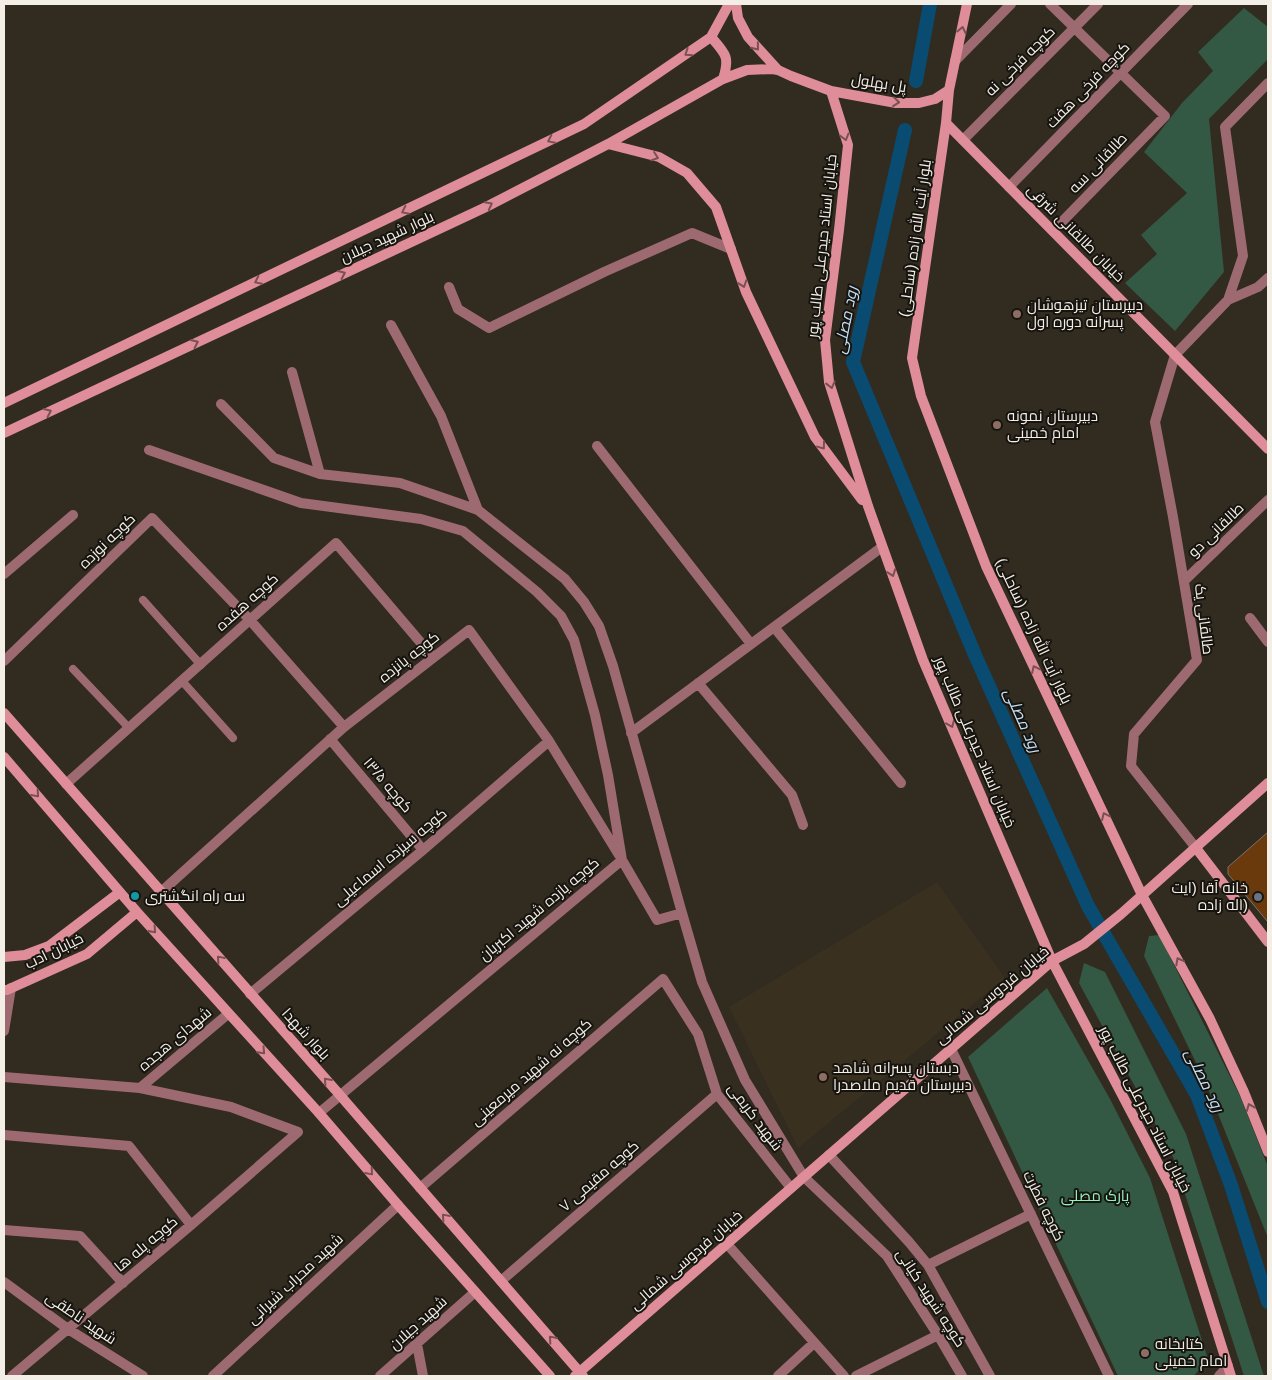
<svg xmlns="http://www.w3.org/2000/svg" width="1272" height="1380" font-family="Helvetica,Cairo,sans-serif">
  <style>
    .built { fill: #3a301f }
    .green { fill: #335844 }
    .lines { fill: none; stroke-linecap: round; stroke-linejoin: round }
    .canal { stroke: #0a4c71; stroke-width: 14 }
    .building { fill: #6a3a0d; stroke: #7e7168 }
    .lane { stroke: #9e6a71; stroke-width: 8 }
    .street { stroke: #9e6a71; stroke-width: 10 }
    .secondary { stroke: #de8d99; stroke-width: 10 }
    .oneway { stroke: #7a5054 }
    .education-dot { fill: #8d6e63; stroke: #17140f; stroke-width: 2 }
    .culture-dot { fill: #0f9aa8; stroke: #17140f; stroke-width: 2 }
    .worship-dot { fill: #6b7280; stroke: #17140f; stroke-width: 2 }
    .labels { text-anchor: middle; stroke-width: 4; stroke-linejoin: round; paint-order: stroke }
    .street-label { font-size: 15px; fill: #f3efe7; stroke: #17140f }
    .poi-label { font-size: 15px; fill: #f3efe7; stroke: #17140f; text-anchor: start }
    .park-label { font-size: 15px; fill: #92f2be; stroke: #17140f }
    .water-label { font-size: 16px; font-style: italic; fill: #c2e1f9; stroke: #17140f }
  </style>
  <rect width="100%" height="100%" fill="#312b20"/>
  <path class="built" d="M937,882L1005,978L798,1148L729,1007Z"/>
  <path class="green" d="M1244,8L1268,27V59L1209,119L1224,272L1175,331L1125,283L1157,254L1141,235L1187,193L1144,152L1182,103L1213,71L1198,52Z
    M1159,935L1240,1096L1268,1167V1238L1204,1079L1144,956L1149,936Z
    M1084,963L1105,972L1186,1134L1264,1376H1244L1173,1157L1079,983Z
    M1047,988L1110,1099L1150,1178L1208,1359L1194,1376H1118L968,1057Z"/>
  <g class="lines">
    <path class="canal" d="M916,81L930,4
      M905,130L853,362L975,655L1088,906L1197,1095L1231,1185L1268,1302"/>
  </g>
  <path class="building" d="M1268,832V920L1267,921L1228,874V867Z"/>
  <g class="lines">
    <path class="lane" d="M143,600L201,665
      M73,669L129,728
      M182,681L233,738"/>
    <path class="street" d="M1050,4L1165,116L1053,231
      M955,61L1011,4
      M963,140L1098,4
      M1009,187L1188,4
      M449,287L458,309L489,328L604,272L692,233L731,249
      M1228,300L1243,256L1225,127L1268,83
      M391,325L441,416L478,510
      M292,372L320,474
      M221,404L274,458L320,474L400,483L478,510L565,579L584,602L599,626L613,666L682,913
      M597,446L751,644
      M149,450L301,503L421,519L463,531L537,592L561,616L574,640L595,715L608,775L622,860
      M4,574L73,515
      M1184,581L1268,500
      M1250,618L1268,642
      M774,627L901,783
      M4,661L152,518L249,619L344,727
      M698,683L792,795L803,825
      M631,733L882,547
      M330,739L423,850
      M66,784L336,543L433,657
      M1196,848L1131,766L1134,734L1197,660L1173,517L1155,422L1175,355L1228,300L1258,287L1268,278
      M161,892L344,727L469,630L549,741L619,855
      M250,994L423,850L549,741
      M4,1031L11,988
      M951,1049L1109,1376
      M4,1077L140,1088L231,1107L298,1132L191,1225L12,1376
      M140,1088L228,1014
      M319,1113L622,860L657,920L682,913L702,982L745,1080L804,1177L887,1256L938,1335L962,1376
      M4,1135L129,1146L191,1225
      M829,1155L909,1242L928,1265L990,1376
      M420,1188L663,979L698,1034L717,1094L791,1188
      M4,1230L80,1236L123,1283
      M727,1244L844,1376
      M928,1265L1031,1214
      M501,1281L717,1094
      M4,1282L68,1329L143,1376
      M417,1344L423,1376
      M213,1376L398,1205
      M380,1376L475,1292
      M778,1376L814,1343
      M856,1376L938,1335
      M1219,1376L1228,1366"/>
    <path class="secondary" d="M736,4L738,18L748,37L778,70L791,76L831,91L896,103H919L935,99L949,90
      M967,4L949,90L946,123L912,358L921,396L986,566L1142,895L1210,1019L1244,1092L1268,1152
      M711,37C726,54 730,57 723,79
      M831,91L848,145L839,230L825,340L829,382L868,506L923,660L1052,961L1173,1192L1231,1376
      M946,123L1268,449
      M608,144L659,157L687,173L716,207L746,292L815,437L862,500
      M4,403L584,124L711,37L729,4
      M4,433L486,207L608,144L723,79L747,70L772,69L778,70
      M4,713L339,1094L583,1376
      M4,757L137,912L319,1113L398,1205L550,1376
      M1196,848L1268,942
      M4,957L25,955L49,946L120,892
      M4,990H7L87,954L137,912
      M575,1376L1052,961L1084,944L1121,914L1268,783"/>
  </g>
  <defs><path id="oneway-chevron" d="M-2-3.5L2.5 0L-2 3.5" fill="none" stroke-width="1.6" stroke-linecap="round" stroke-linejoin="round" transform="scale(1.25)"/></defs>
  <g class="oneway">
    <use href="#oneway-chevron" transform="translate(962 30) rotate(-78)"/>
    <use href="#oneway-chevron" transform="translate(756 47) rotate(51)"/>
    <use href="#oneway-chevron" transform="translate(688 53) rotate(146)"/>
    <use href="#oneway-chevron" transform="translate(896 102) rotate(6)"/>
    <use href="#oneway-chevron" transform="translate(845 137) rotate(75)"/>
    <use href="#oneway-chevron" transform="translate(551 140) rotate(154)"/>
    <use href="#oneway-chevron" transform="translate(655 157) rotate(19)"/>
    <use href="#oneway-chevron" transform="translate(489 205) rotate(-27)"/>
    <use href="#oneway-chevron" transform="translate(405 211) rotate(154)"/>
    <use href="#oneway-chevron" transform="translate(342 274) rotate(-25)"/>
    <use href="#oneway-chevron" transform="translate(258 281) rotate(154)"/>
    <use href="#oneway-chevron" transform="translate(743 284) rotate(71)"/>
    <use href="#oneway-chevron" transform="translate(195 343) rotate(-25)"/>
    <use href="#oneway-chevron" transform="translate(831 385) rotate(76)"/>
    <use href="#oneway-chevron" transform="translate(48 412) rotate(-25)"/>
    <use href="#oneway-chevron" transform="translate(822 446) rotate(53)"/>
    <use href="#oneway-chevron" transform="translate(892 573) rotate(70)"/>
    <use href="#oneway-chevron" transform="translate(1035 669) rotate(-115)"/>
    <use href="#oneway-chevron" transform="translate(951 724) rotate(67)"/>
    <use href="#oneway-chevron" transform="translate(36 794) rotate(49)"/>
    <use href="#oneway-chevron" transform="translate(1105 816) rotate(-115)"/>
    <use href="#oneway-chevron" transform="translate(153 930) rotate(48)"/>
    <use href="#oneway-chevron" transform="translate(220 959) rotate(-131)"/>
    <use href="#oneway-chevron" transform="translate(1179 961) rotate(-118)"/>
    <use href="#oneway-chevron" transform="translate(262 1051) rotate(47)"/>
    <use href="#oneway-chevron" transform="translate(327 1081) rotate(-132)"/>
    <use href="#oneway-chevron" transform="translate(1250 1107) rotate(-112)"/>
    <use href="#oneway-chevron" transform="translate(370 1172) rotate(49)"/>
    <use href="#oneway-chevron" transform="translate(445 1217) rotate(-131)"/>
    <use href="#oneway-chevron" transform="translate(552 1339) rotate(-131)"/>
  </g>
  <g class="education-dot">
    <circle cx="1017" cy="314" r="5"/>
    <circle cx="997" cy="425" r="5"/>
    <circle cx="823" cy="1077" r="5"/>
    <circle cx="1145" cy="1353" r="5"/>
  </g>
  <circle class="culture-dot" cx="135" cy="896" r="5"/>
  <circle class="worship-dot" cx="1258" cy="897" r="5"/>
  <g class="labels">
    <g class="street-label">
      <text transform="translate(1020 61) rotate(-45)" y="5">کوچه فرخی نه</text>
      <text transform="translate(879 83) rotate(9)" y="5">پل بهلول</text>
      <text transform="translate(1088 85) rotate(-46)" y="5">کوچه فرخی هفت</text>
      <text transform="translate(1098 163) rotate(-46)" y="5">طالقانی سه</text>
      <text transform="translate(1076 233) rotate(45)" y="5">خیابان طالقانی شرقی</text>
      <text transform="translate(387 237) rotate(-25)" y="5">بلوار شهید جیلان</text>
      <text transform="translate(915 238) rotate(-82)" y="5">بلوار آیت الله زاده (ساحلی)</text>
      <text transform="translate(822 246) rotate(-84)" y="5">خیابان استاد حیدرعلی طالب پور</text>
      <text transform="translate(1216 530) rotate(-44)" y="5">طالقانی دو</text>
      <text transform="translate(107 541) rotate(-44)" y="5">کوچه نوزده</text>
      <text transform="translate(247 602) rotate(-42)" y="5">کوچه هفده</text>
      <text transform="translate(1204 619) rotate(83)" y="5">طالقانی یک</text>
      <text transform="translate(1034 631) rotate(65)" y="5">بلوار آیت الله زاده (ساحلی)</text>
      <text transform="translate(409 657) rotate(-38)" y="5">کوچه پانزده</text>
      <text transform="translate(975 742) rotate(67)" y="5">خیابان استاد حیدرعلی طالب پور</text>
      <text transform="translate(388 785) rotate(50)" y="5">کوچه ۱۳/۵</text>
      <text transform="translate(390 857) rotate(-40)" y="5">کوچه سیزده اسماعیلی</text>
      <text transform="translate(539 909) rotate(-40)" y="5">کوچه یازده شهید اکبریان</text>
      <text transform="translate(54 951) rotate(-26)" y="5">خیابان ادب</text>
      <text transform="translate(992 995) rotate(-40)" y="5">خیابان فردوسی شمالی</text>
      <text transform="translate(306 1034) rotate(48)" y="5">بلوار شهدا</text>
      <text transform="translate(175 1039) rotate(-40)" y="5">شهدای هجده</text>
      <text transform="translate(531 1072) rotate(-41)" y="5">کوچه نه شهید میرمعینی</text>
      <text transform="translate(1145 1109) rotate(63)" y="5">خیابان استاد حیدرعلی طالب پور</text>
      <text transform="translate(755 1117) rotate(53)" y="5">شهید کریمی</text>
      <text transform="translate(599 1176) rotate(-41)" y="5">کوچه مقیمی ۷</text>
      <text transform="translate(1044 1206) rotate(64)" y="5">کوچه فطرت</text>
      <text transform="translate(146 1244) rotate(-40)" y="5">کوچه پله ها</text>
      <text transform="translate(686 1260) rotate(-41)" y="5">خیابان فردوسی شمالی</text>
      <text transform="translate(295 1279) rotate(-43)" y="5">شهید محراب شیرانی</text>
      <text transform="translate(931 1298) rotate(57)" y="5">کوچه شهید کیانی</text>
      <text transform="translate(81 1318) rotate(34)" y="5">شهید ناطقی</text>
      <text transform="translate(418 1323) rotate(-42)" y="5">شهید جیلان</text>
    </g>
    <g class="poi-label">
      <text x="1027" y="310">دبیرستان تیزهوشان<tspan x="1027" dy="17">پسرانه دوره اول</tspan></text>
      <text x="1007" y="421">دبیرستان نمونه<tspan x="1007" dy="17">امام خمینی</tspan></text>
      <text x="1248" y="893" text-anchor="end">خانه آقا (ایت<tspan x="1248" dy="17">اله زاده)</tspan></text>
      <text x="145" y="901">سه راه انگشتری</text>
      <text x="833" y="1073">دبستان پسرانه شاهد<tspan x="833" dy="17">دبیرستان قدیم ملاصدرا</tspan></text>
      <text x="1155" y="1349">کتابخانه<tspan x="1155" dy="17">امام خمینی</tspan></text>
    </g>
    <g class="park-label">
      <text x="1095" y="1201">پارک مصلی</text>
    </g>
    <g class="water-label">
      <text transform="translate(845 320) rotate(-79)" y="6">رود مصلی</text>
      <text transform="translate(1023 720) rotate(66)" y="6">رود مصلی</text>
      <text transform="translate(1205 1080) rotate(64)" y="6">رود مصلی</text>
    </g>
  </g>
  <rect width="1272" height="1380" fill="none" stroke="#f3efe7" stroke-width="10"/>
</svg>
